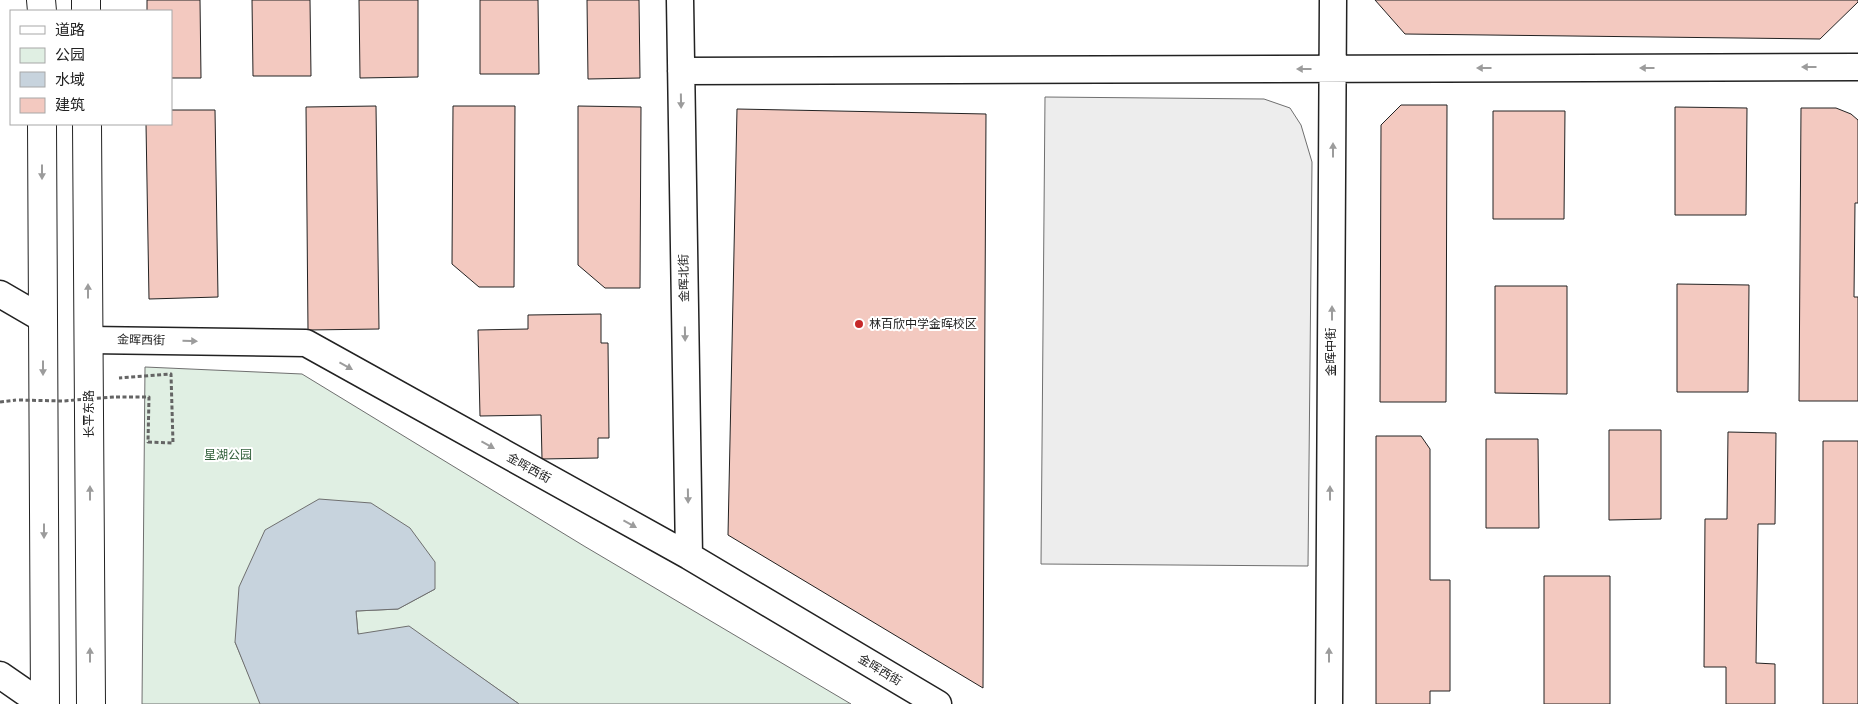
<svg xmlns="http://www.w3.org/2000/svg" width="1858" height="704" font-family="Roboto,'Noto Sans SC',sans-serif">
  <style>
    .green { fill: #e0efe3; stroke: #6f6f6f }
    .parking { fill: #ededed; stroke: #6f6f6f }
    .water { fill: #c7d3dd; stroke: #6f6f6f }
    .building { fill: #f3c9c0; stroke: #222 }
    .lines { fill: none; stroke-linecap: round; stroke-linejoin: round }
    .minor-casing { stroke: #222; stroke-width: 29 }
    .tertiary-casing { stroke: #222; stroke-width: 30 }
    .path { stroke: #646464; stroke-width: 3; stroke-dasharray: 4 2.5; stroke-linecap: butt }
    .minor { stroke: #fff; stroke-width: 26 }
    .tertiary { stroke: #fff; stroke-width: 28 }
    .path-bridge { stroke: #646464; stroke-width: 3; stroke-dasharray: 4 2.5; stroke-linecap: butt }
    .oneway { fill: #9c9c9c }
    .poi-dot { fill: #c62828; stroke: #fff; stroke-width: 2 }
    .labels { text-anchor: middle; stroke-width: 4; stroke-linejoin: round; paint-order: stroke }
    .street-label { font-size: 12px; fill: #222; stroke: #fff }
    .poi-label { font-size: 12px; fill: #222; stroke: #fff; text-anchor: start }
    .park-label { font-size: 12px; fill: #2f5e38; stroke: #fff }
  </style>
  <rect width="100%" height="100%" fill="#fff"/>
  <path class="green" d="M145,367L302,374L584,546L851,704H519L469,669L358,634L356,611L398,609L435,589L235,642L261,704H142Z"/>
  <path class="parking" d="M1045,97L1264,99L1290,108L1301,125L1312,162L1308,566L1041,564Z"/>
  <path class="water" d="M319,499L371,503L410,528L435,562V589L398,609L356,611L358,634L409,626L519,704H260L235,642L239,587L265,530Z"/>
  <path class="building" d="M147,0H200L201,78H171V11H147Z
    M252,0H310L311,76H253Z
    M359,0H418V77L360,78Z
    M480,0H538L539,74H480Z
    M587,0H639L640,78L588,79Z
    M1375,0H1858V2L1820,39L1405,34Z
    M1401,105H1447L1446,402H1380L1381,125Z
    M376,106L379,329L308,330L306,107Z
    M453,106H515L514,287H479L452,264Z
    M578,106L641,107L640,288H605L578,265Z
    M1675,107L1747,108L1746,215H1675Z
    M1801,108H1836L1851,114L1858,120V203H1855L1854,297H1858V401H1799Z
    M737,109L986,114L983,688L728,535Z
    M171,110H215L218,297L149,299L146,124H171Z
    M1493,111H1565L1564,219H1493Z
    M1677,284L1749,285L1748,392H1677Z
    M1495,286H1567V394L1495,393Z
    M601,314V343H608L609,438H598V458L542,459L541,415L480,416L478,330L528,329V315Z
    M1609,430H1661V519L1609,520Z
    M1728,432L1776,433L1775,524H1758L1756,663L1775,664V704H1726V667H1704L1705,519H1727Z
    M1376,436H1421L1430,449V580H1450V691H1430V704H1376Z
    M1486,439H1538L1539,528H1486Z
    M1823,441H1858V704H1823Z
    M1544,576H1610V704H1544Z"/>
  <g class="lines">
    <g class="minor-casing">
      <path id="minor" d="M680,0L689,556
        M681,71L1858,67
        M0,294L43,319
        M89,340L306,343L689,556L938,704
        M0,675L42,704
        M1329,704L1333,0"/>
    </g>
    <g class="tertiary-casing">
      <path id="tertiary" d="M41,0L42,11
        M86,0V11
        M42,124L45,704
        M87,124L91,704"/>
    </g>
    <path class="path" d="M116,397H149L148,442L173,443L171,374L119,378
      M0,402L16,400"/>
    <use href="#minor" class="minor"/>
    <use href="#tertiary" class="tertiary"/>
    <path class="path-bridge" d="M19,400L63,401L114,397"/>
  </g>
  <defs><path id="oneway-solid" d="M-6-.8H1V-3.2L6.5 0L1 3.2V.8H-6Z" transform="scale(1.25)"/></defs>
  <g class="oneway">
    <use href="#oneway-solid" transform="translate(1809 67) rotate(180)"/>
    <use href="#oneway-solid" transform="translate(1484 68) rotate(180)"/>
    <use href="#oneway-solid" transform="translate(1647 68) rotate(180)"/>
    <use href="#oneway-solid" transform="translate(1304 69) rotate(180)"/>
    <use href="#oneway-solid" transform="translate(681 101) rotate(89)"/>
    <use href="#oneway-solid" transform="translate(1333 150) rotate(-90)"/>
    <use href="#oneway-solid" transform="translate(42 172) rotate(90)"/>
    <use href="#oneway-solid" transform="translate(88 291) rotate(-90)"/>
    <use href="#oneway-solid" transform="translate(1332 313) rotate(-90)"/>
    <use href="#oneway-solid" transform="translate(685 334) rotate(89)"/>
    <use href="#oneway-solid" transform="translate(190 341) rotate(1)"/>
    <use href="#oneway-solid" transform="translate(346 366) rotate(29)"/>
    <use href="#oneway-solid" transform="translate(43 368) rotate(90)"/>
    <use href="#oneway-solid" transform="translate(488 445) rotate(29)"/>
    <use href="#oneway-solid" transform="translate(90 493) rotate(-90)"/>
    <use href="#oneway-solid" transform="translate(1330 493) rotate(-90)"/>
    <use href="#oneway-solid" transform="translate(688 496) rotate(89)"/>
    <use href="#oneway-solid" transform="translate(630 524) rotate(29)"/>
    <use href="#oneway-solid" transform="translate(44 531) rotate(90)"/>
    <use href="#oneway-solid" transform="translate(90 655) rotate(-90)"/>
    <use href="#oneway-solid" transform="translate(1329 655) rotate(-90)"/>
  </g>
  <circle class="poi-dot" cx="859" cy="324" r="5"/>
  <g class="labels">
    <g class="street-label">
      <text transform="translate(684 278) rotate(-91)" y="4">金晖北街</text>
      <text transform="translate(141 340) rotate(1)" y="4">金晖西街</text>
      <text transform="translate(1331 352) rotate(-90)" y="4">金晖中街</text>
      <text transform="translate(89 414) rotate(-90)" y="4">长平东路</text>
      <text transform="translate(529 468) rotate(29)" y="4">金晖西街</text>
      <text transform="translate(880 670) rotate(31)" y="4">金晖西街</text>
    </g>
    <g class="poi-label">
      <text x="869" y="328">林百欣中学金晖校区</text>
    </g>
    <g class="park-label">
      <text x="228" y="459">星湖公园</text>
    </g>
  </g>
  <rect x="10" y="10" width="162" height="115" fill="#ffffff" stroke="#a7a7a7"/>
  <rect x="20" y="26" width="25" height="8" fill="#ffffff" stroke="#a7a7a7"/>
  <text x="55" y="35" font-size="15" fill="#222222">道路</text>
  <rect x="20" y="48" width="25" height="15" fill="#e0efe3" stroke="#a7a7a7"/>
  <text x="55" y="60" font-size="15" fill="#222222">公园</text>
  <rect x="20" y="72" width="25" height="15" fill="#c7d3dd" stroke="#a7a7a7"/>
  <text x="55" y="85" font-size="15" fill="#222222">水域</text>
  <rect x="20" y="98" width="25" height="15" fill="#f3c9c0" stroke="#a7a7a7"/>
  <text x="55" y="110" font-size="15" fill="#222222">建筑</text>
</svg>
